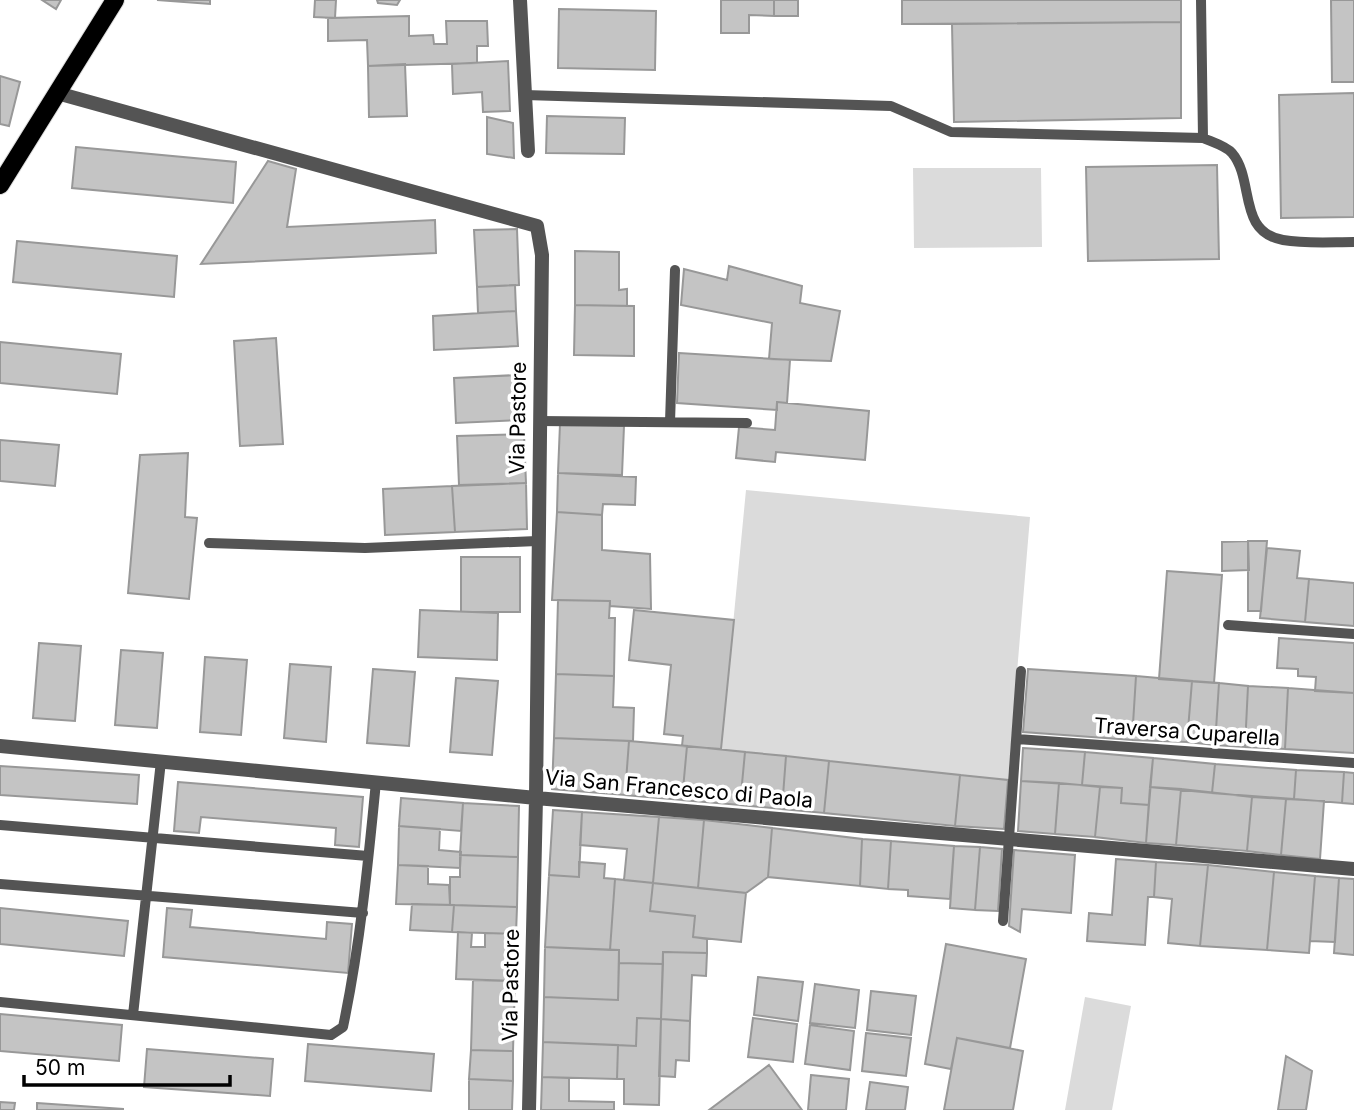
<svg xmlns="http://www.w3.org/2000/svg" width="1354" height="1110" font-family="Inter,sans-serif">
  <style>
    .green { fill: #dbdbdb }
    .building { fill: #c4c4c4; stroke: #989898; stroke-width: 2 }
    .lines { fill: none; stroke-linecap: round; stroke-linejoin: round }
    .primary-casing { stroke: #dbdbdb; stroke-width: 20 }
    .service { stroke: #545454; stroke-width: 10 }
    .minor { stroke: #545454; stroke-width: 14 }
    .primary { stroke: #000; stroke-width: 18 }
    .labels { text-anchor: middle; stroke-width: 7; stroke-linejoin: round; paint-order: stroke }
    .street-label { font-size: 21px; fill: #000; stroke: #fff }
  </style>
  <rect width="100%" height="100%" fill="#fff"/>
  <path class="green" d="M913,168H1041L1042,247L914,248Z
    M746,490L1030,517L1008,780L721,749Z
    M1085,997L1131,1006L1112,1110H1065Z"/>
  <path class="building" d="M42,0H61L56,9Z
    M157,0H210V4Z
    M315,0H336L335,18L314,17Z
    M377,0H400L397,5L378,3Z
    M721,0H774V16L749,15V33H721Z
    M774,0H798V16H774Z
    M902,0H1181V22L902,24Z
    M1331,0H1354V82H1332Z
    M559,9L656,11L655,70L558,68Z
    M409,16V36L433,35L434,44H447L446,21H487L488,46H477V63L368,66L367,40L328,41V18Z
    M1181,22V118L954,122L952,24Z
    M508,61L510,111L483,112L482,92L453,94L452,64Z
    M405,64L407,116L369,117L368,66Z
    M0,76L20,82L9,126L0,124Z
    M1354,93V217L1281,218L1279,95Z
    M547,116L625,118L624,154L546,153Z
    M487,117L513,123L514,158L487,154Z
    M76,147L236,162L233,203L72,188Z
    M268,161L296,169L287,227L435,220L436,253L201,264Z
    M1217,165L1219,259L1088,261L1086,167Z
    M517,229L519,285L477,287L474,230Z
    M17,241L177,256L174,297L13,282Z
    M575,251L619,252V290L627,289V306L575,305Z
    M729,266L802,286L800,303L840,311L831,361L769,359L772,323L681,305L684,269L727,280Z
    M515,285L516,311L478,313L477,287Z
    M575,305L634,306V356L574,355Z
    M516,311L518,346L434,350L433,316Z
    M276,338L283,444L240,446L234,341Z
    M0,342L121,354L117,394L0,383Z
    M679,353L790,360L787,403L777,402V410L677,403Z
    M518,375L520,420L456,423L454,378Z
    M777,402L869,411L865,460L776,452L775,462L736,458L739,427L775,430Z
    M560,424L624,426L622,475L558,473Z
    M524,434L526,483L459,485L457,436Z
    M0,440L59,445L55,486L0,481Z
    M188,453L185,517L197,518L189,599L128,593L140,455Z
    M558,473L636,477L635,505L603,504L602,515L557,512Z
    M526,483L527,529L455,532L452,486Z
    M452,486L455,532L385,535L383,489Z
    M557,512L602,515V550L650,554L651,609L610,606V601L552,600Z
    M1248,541H1267L1261,611H1248Z
    M1248,541L1249,570L1222,571V542Z
    M1267,548L1300,551L1297,578L1309,579L1305,622L1260,618Z
    M461,557H520V612H461Z
    M1167,571L1222,575L1214,683L1159,679Z
    M1309,579L1354,583V626L1305,622Z
    M558,600L610,601L609,618H615L614,676L556,674Z
    M420,610L498,613L497,660L418,657Z
    M634,610L734,620L721,749L682,746L683,736L664,734L671,665L629,660Z
    M1279,638L1354,643V693L1315,691L1316,677L1298,676V669L1277,668Z
    M39,643L81,646L75,721L33,718Z
    M121,650L163,653L157,728L115,725Z
    M205,657L247,660L241,735L200,732Z
    M290,664L331,667L326,742L284,738Z
    M373,669L415,672L409,746L367,743Z
    M1028,669L1136,676L1132,740L1023,732Z
    M556,674L614,676L613,707L634,708L633,741L554,738Z
    M1136,676L1192,681L1187,742L1132,740Z
    M456,678L498,681L492,755L450,752Z
    M1192,681L1219,683L1215,745L1187,742Z
    M1219,683L1248,686L1245,747L1215,745Z
    M1248,686L1288,688L1285,749L1245,747Z
    M1288,688L1354,693V753L1285,749Z
    M554,738L629,741L625,795L552,789Z
    M629,741L687,746L682,800L625,795Z
    M687,746L745,752L740,805L682,800Z
    M1023,748L1085,752L1082,785L1021,781Z
    M745,752L786,756L782,809L740,805Z
    M1085,752L1153,758L1149,805L1121,803L1122,788L1082,785Z
    M786,756L829,761L824,813L782,809Z
    M1153,758L1215,764L1212,793L1150,787Z
    M829,761L960,775L955,826L824,813Z
    M1215,764L1296,770L1294,799L1212,793Z
    M0,766L139,775L137,804L0,795Z
    M1296,770L1344,772L1342,803L1294,799Z
    M1344,772L1354,773V804L1342,803Z
    M960,775L1008,780L1004,829L955,826Z
    M1021,781L1059,783L1055,834L1018,831Z
    M178,782L363,797L359,847L335,845L336,828L201,817L199,833L174,831Z
    M1059,783L1100,787L1095,837L1055,834Z
    M1100,787L1122,788L1121,803L1149,805L1146,843L1095,837Z
    M1150,787L1181,789L1176,845L1146,843Z
    M1181,789L1252,797L1247,851L1176,845Z
    M1252,797L1286,799L1281,855L1247,851Z
    M401,798L463,803L461,831L399,826Z
    M1286,799L1324,801L1320,859L1281,855Z
    M463,803L519,806L518,857L460,855Z
    M553,810L582,812L579,877L549,875Z
    M582,812L659,817L653,883L624,880L627,849L580,845Z
    M659,817L704,820L698,888L653,883Z
    M704,820L772,828L768,877L746,893L698,888Z
    M399,826L440,829L439,850L461,852L460,868L398,865Z
    M772,828L862,839L860,886L768,877Z
    M862,839L891,841L888,889L860,886Z
    M891,841L954,846L950,899L908,896V890L888,889Z
    M954,846L980,847L975,910L950,908Z
    M980,847L1002,849L998,911L975,910Z
    M1014,850L1075,855L1071,913L1022,909L1020,932L1009,926Z
    M460,855L518,857L517,907L450,905V877H460Z
    M1116,859L1156,862L1154,897H1148L1145,945L1087,941L1089,913L1112,915Z
    M579,862L605,864L604,878L615,879L610,950L545,947L549,875L579,877Z
    M1156,862L1208,865L1200,946L1168,943L1172,899L1154,897Z
    M398,865L428,866V884L449,885L450,905L396,904Z
    M1208,865L1274,872L1267,950L1200,946Z
    M1274,872L1315,876L1309,953L1267,950Z
    M1315,876L1339,878L1335,942L1310,941Z
    M1339,878L1354,879V955L1334,953Z
    M615,879L653,883L650,911L695,916L693,937L707,939V953L663,952V964L619,963V950H610Z
    M653,883L746,893L741,942L693,937L695,916L650,911Z
    M412,904L454,905L452,932L410,930Z
    M454,905L517,907L516,934L452,932Z
    M0,908L128,921L124,956L0,944Z
    M167,908L192,910L190,927L326,939L327,922L352,924L348,973L163,957Z
    M458,932L472,933L471,947H485V933L516,934L515,981L456,979Z
    M946,944L1026,959L1010,1048L957,1038L951,1069L925,1064Z
    M545,947L619,950L618,1000L544,997Z
    M663,952L707,953L706,976L692,975L690,1021L661,1019Z
    M619,963L663,964L661,1019L637,1018L636,1046L543,1042L544,997L618,1000Z
    M758,977L803,982L798,1021L754,1015Z
    M473,980L515,981L513,1051L471,1050Z
    M815,984L859,990L855,1028L810,1023Z
    M871,991L916,996L911,1035L867,1030Z
    M0,1014L122,1025L119,1061L0,1051Z
    M637,1018L661,1019L659,1105L624,1104V1079H617L618,1045L636,1046Z
    M753,1018L797,1024L793,1062L748,1057Z
    M661,1019L690,1021L689,1061L676,1060L675,1077L659,1076Z
    M810,1025L854,1031L850,1070L805,1064Z
    M866,1033L911,1038L906,1076L862,1071Z
    M957,1038L1023,1051L1013,1110H944Z
    M543,1042L618,1045L617,1079L542,1077Z
    M308,1044L434,1054L431,1091L305,1081Z
    M147,1049L273,1059L270,1096L144,1087Z
    M471,1050L513,1051V1081L469,1079Z
    M1286,1056L1312,1071L1306,1110H1278Z
    M769,1065L802,1110H709Z
    M811,1075L849,1079L846,1110H808Z
    M542,1077L569,1078V1101L614,1102V1110H541Z
    M469,1079L513,1081L512,1110H469Z
    M870,1082L908,1087L905,1110H866Z
    M0,1102L15,1103L14,1110H0Z
    M37,1103L123,1109V1110H37Z"/>
  <g class="lines">
    <g class="primary-casing">
      <path id="primary" d="M0,185L115,0"/>
    </g>
    <path class="service" d="M525,95L891,106L951,132L1203,138L1201,0
      M1203,138C1212,142 1226,146 1232,153C1255,180 1237,232 1283,240C1306,244 1331,242 1354,242
      M539,421L747,423
      M670,422L675,270
      M209,543L365,548L537,541
      M1228,625L1354,634
      M1017,739L1354,763
      M0,825L368,856
      M0,884L363,913
      M1003,921L1021,671
      M0,1002L331,1035L343,1027C360,946 368,864 376,782
      M133,1015L161,761"/>
    <path class="minor" d="M520,0L528,151
      M57,93L537,226L542,255L536,798L529,1110
      M0,746L536,798L1354,869"/>
    <use href="#primary" class="primary"/>
  </g>
  <g class="labels">
    <g class="street-label">
      <text transform="translate(518 418) rotate(-89)" y="7">Via Pastore</text>
      <text transform="translate(1187 732) rotate(4)" y="7">Traversa Cuparella</text>
      <text transform="translate(679 789) rotate(5)" y="7">Via San Francesco di Paola</text>
      <text transform="translate(511 985) rotate(-89)" y="7">Via Pastore</text>
    </g>
  </g>
  <path d="M24 1075v10h206v-10" fill="none" stroke="#000000" stroke-width="3.5"/>
  <text x="35" y="1075" font-size="21" fill="#000000" stroke="#ffffff" stroke-width="5" paint-order="stroke">50 m</text>
</svg>
